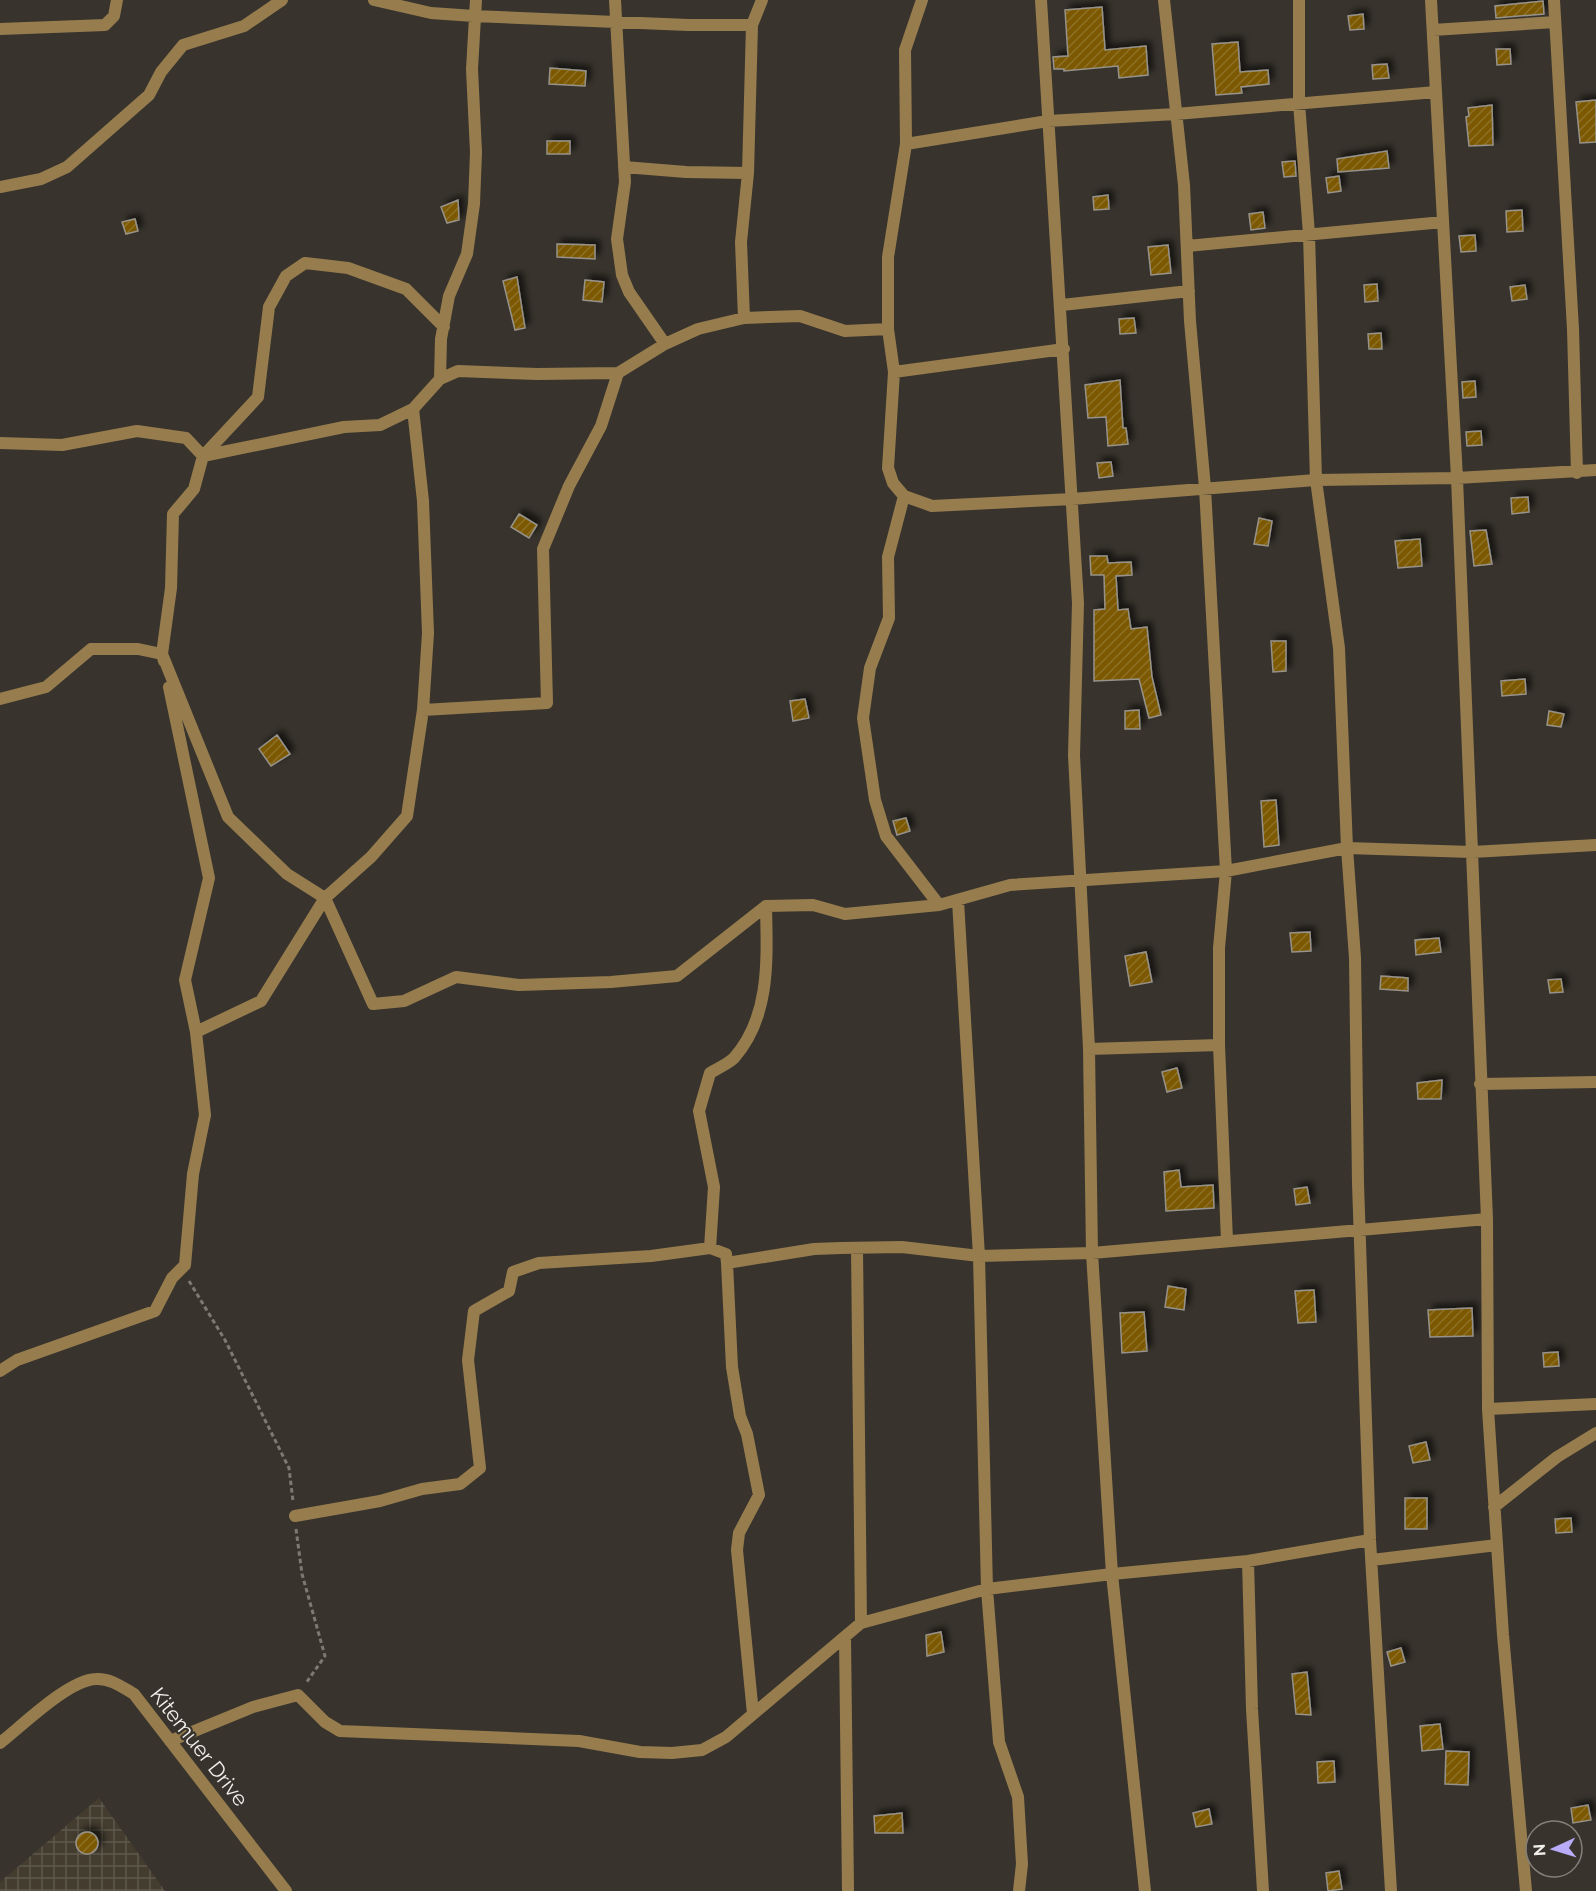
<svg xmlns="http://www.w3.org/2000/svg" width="1596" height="1891" font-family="Raleway,sans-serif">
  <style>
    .industrial { fill: url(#industrial-grid) }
    .building { fill: url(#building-hatch); stroke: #97938a; stroke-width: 1.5; filter: url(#shadow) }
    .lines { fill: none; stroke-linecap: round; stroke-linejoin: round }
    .path { stroke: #7d7973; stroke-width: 3; stroke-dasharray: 4.5 3; stroke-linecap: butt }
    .street { stroke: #977d4e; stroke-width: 12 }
    .labels { text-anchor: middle; stroke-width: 4.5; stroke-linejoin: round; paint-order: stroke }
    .street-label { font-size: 21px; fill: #f3f0ec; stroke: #38342d }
  </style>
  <defs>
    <pattern id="industrial-grid" width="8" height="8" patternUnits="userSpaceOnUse" patternTransform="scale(1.5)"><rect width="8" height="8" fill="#433c2f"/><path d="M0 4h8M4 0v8" fill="none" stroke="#5f584d"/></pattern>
    <pattern id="building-hatch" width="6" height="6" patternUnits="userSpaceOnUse" patternTransform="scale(1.5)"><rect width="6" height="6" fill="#7b5800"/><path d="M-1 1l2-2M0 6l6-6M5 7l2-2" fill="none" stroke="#8e7025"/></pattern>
    <filter id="shadow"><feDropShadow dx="5" dy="-5" stdDeviation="3" flood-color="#0009"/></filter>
  </defs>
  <rect width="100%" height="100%" fill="#38342d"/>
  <path class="industrial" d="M99,1798L165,1891H0V1882Z"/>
  <path class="building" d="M1543,1L1544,14L1496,18L1495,6Z
    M1102,7L1105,50L1146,46L1148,75L1119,78L1118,66L1064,71V69H1054L1053,57L1068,56L1065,10Z
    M1363,14L1364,29L1350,30L1348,16Z
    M1238,42L1240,72L1268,70L1269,84L1241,87L1242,93L1216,95L1212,44Z
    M1496,49H1510L1511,64L1497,65Z
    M1387,64L1389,78L1373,79L1372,65Z
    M550,68L586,71L585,86L549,84Z
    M1596,100V142L1580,143L1576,102Z
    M1492,105L1493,145L1469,146L1466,117L1469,116L1468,108Z
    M547,141H570V154H547Z
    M1387,151L1389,168L1338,172L1337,159Z
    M1295,161L1296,176L1284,177L1282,162Z
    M1339,176L1341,191L1328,193L1326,178Z
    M1108,195L1109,209L1094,210L1093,197Z
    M458,200L459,220L447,223L441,207Z
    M1522,210L1523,231L1507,232L1506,211Z
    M1263,212L1265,228L1251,230L1249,214Z
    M135,219L138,231L126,234L122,222Z
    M1475,235L1476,251L1461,252L1459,236Z
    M557,244L595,245V259L557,257Z
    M1168,245L1171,273L1151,275L1148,247Z
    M517,277L525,328L515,330L503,281Z
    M585,280L604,282L602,302L583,300Z
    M1377,284L1378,301L1365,302L1364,285Z
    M1525,285L1527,299L1512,301L1510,287Z
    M1134,318L1136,333L1120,334L1119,319Z
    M1381,333L1382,349H1369L1368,334Z
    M1120,380L1123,428H1126L1128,444L1108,446L1106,417L1088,418L1085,385Z
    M1475,381L1476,397L1463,398L1462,382Z
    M1481,431L1482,445L1467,446L1466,432Z
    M1111,462L1113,476L1099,478L1097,463Z
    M1528,497L1529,512L1512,514L1511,498Z
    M519,514L537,525L529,538L511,527Z
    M1259,518L1272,521L1268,546L1254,544Z
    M1486,530L1492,564L1474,566L1470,531Z
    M1420,539L1422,566L1398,568L1395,541Z
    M1090,556H1107L1108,563L1131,562L1132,575L1116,576L1118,610L1128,609L1131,629L1147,627L1152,677L1161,715L1149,718L1139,679L1094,681V610L1105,609L1104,575H1091Z
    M1271,641H1286V671L1273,672Z
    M1525,679L1526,694L1502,696L1501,681Z
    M805,699L809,718L793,721L790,701Z
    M1139,710L1140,729H1125V711Z
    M1549,711L1564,714L1561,727L1547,725Z
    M277,735L290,754L271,766L259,749Z
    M1276,800L1279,845L1264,847L1261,801Z
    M906,818L910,831L897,835L893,821Z
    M1310,932L1311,951L1292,952L1290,933Z
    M1439,938L1441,952L1416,955L1415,940Z
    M1146,952L1152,982L1130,986L1125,956Z
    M1381,976L1408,978V991L1380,989Z
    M1561,979L1563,992L1550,993L1548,980Z
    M1177,1068L1182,1088L1167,1092L1162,1072Z
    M1442,1080L1441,1099H1418L1417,1083Z
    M1179,1170L1181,1187L1213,1185L1214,1208L1166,1211L1164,1172Z
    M1307,1187L1310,1203L1296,1205L1294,1189Z
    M1168,1286L1186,1289L1184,1310L1165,1307Z
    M1314,1290L1316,1322L1298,1323L1295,1291Z
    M1472,1308L1473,1336L1430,1337L1428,1310Z
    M1144,1312L1147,1351L1122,1353L1120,1313Z
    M1558,1352L1559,1366L1544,1367L1543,1353Z
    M1426,1442L1430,1460L1413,1463L1409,1446Z
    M1405,1498H1427V1529H1405Z
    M1571,1518L1572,1532L1556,1533L1555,1519Z
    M941,1632L944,1652L927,1656L926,1635Z
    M1401,1648L1405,1662L1391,1666L1387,1652Z
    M1307,1672L1311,1715L1296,1714L1292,1674Z
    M1440,1724L1443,1749L1422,1751L1420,1726Z
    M1446,1751L1469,1752L1468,1785L1445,1784Z
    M1334,1761L1335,1782L1318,1783L1317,1762Z
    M1588,1805L1591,1820L1573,1823L1571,1808Z
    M1209,1809L1212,1824L1196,1827L1193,1813Z
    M902,1813L903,1833H875L874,1816Z
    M76 1843a11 11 0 1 1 22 0a11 11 0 1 1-22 0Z
    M1339,1871L1342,1889L1328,1891L1326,1873Z"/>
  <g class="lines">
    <path class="path" d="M189,1281L225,1340L289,1468L293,1501
      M296,1529L302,1574L325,1656L306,1683"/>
    <path class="street" d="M374,0L431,13L474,16L688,25H752L762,0
      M615,0L625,182L617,239L622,275L629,292L665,344
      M1164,0L1184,185L1190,321L1205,488L1226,871L1219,948V1045L1227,1241
      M1299,0V103L1309,234L1316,480L1339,648L1347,848L1355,958L1358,1183L1370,1540L1391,1891
      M1431,0L1457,478L1472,852L1487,1219L1488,1409L1503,1635L1526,1891
      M1554,0L1573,329L1577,473
      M0,29L105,25L114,16L117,0
      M1433,30L1555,22
      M906,144L1048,121L1176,114L1436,92
      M624,167L686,172L748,173
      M0,187L41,179L67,167L149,95L161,72L183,45L244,26L282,0
      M1187,246L1443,222
      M1062,305L1189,291
      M744,318L741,242L748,173L752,25
      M888,329V257L906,144L905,50L922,0
      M894,372L1064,349
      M440,379L441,339L449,296L467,254L474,204L476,152L472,69L476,0
      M413,409L423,501L428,633L423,710
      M0,443L62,445L137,431L186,438L203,456L344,427L380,425L413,409L440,379L458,371L537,374L618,373L665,344L698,329L744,318L800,316L845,331L888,329L894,372L888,468L893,483L904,496L932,506L1072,499L1316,480L1457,478L1596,470
      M904,496L888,557L889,618L870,668L863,718L875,800L886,836L939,905
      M162,654L228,817L287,874L325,898L373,1004L404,1001L456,977L519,985L611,982L677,976L766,906L813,905L845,914L939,905L1010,885L1226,871L1347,848L1472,852L1596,845
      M164,661L162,654L171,588L173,514L194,489L203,456L258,397L269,307L286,276L305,263L348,268L406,289L444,327
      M169,687L209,878L185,980L196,1032
      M0,699L46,687L91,649H138L162,654
      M1089,1049L1219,1045
      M1480,1084L1596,1082
      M710,1248L714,1187L699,1111L710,1073C718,1068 728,1064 734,1058C771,1016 767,958 766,906
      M857,1248L861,1623
      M727,1263L732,1367L740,1416L747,1434L759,1495L739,1533L737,1550L753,1714
      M0,1371L17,1360L155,1311L172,1278L185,1265L193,1174L205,1115L196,1032L261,1001L325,898L371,857L407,816L423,710L547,703L543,549L569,486L601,426L618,373
      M1488,1409L1596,1404
      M1494,1507L1557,1457L1596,1433
      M295,1516L380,1501L422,1489L460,1484L480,1468L468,1360L474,1311L509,1291L513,1272L539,1263L651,1256L710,1248L726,1254L727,1263L814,1249L841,1248L902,1247L979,1256L1092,1253L1487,1219
      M1372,1560L1497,1545
      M1248,1561L1252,1709L1263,1891
      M845,1637L848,1891
      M170,1741L253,1707L298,1695L325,1722L340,1731L579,1741L640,1752L672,1753L702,1750L726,1737L861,1623L987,1589L979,1256L958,901
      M0,1743C22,1726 68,1680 96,1679C110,1678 122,1687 134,1694L286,1891
      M1019,1891L1022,1864L1018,1797L999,1742L987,1589L1112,1574L1092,1253L1089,1049L1074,755L1078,603L1041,0
      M1145,1891L1112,1574L1248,1561L1370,1540"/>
  </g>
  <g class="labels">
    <g class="street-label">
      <text transform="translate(199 1747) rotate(52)" y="7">Kitemuer Drive</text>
    </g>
  </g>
  <g transform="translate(1554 1849) rotate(266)"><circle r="28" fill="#38342d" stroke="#837f79" stroke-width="1.5"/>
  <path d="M0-4.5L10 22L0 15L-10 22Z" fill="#b8abf7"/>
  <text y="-9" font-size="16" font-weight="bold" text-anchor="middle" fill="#f3f0ec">N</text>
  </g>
</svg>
